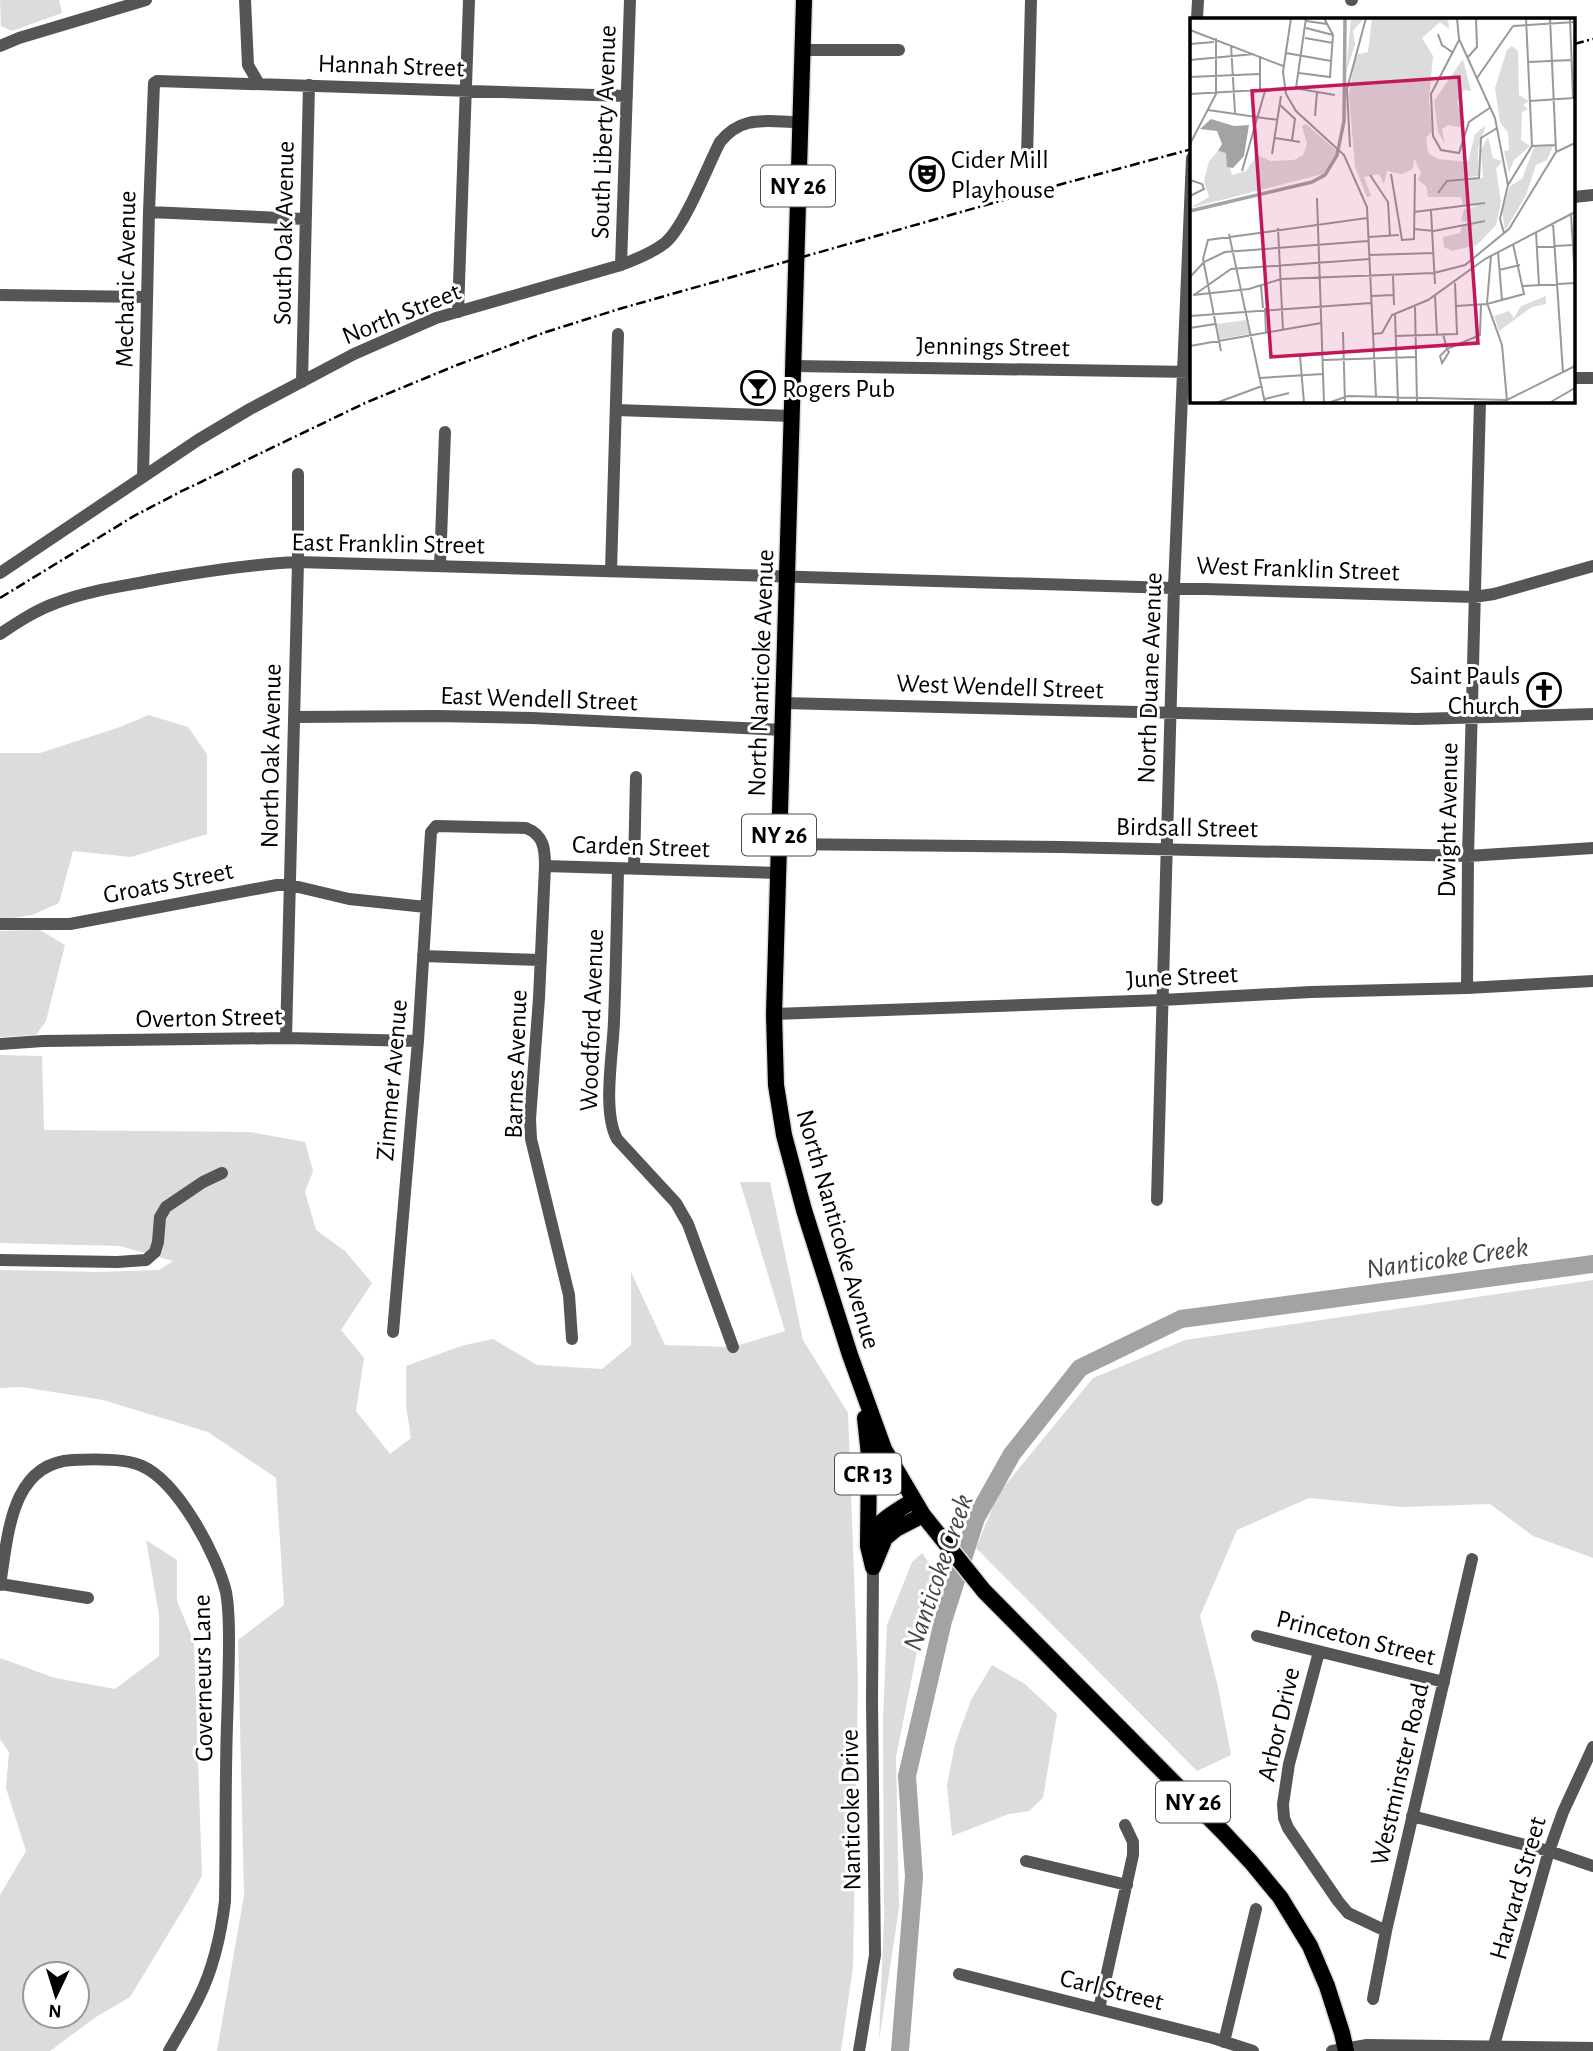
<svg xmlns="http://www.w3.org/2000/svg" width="1593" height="2051" font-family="'Alegreya Sans',sans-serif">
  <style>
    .green { fill: #dcdcdc; fill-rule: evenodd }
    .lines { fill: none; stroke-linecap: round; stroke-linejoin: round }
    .river { stroke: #a3a3a3; stroke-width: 18 }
    .major-casing { stroke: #dbdbdb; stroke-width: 19 }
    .minor { stroke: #555; stroke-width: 12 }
    .major { stroke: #000; stroke-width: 16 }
    .rail { stroke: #000; stroke-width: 2.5; stroke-dasharray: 10 3.5 2 3.5; stroke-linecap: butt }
    .labels { text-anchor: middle; stroke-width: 6; stroke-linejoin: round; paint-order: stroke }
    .shield { fill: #fff; stroke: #4c4c4c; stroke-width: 2 }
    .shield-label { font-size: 24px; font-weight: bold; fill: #000 }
    .street-label { font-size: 26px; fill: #000; stroke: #fff }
    .poi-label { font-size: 26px; fill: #000; stroke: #fff; text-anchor: start }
    .water-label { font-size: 28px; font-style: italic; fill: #444; stroke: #fff }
    .inset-river { fill: none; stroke: #a3a3a3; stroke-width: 3.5 }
    .inset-road { fill: none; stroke: #999; stroke-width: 2 }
    .view { fill: #c2185b; fill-opacity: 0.15; stroke: #c2185b; stroke-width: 3.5 }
    .inset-edge { fill: none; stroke: #000; stroke-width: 3.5 }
  </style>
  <rect width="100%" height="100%" fill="#fff"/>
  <path class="green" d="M0,0H59L62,13L12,31L1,26Z
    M149,715L188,727L207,754V834L131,857L73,851L59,903L32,915L0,920V753H40L120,727Z
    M40,930L65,945L46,1021L36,1035L0,1037V931Z
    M0,1055L42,1056L44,1130L250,1132L305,1142L313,1171L305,1192L316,1230L345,1251L372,1283L341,1330L364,1358L356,1411L390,1454L411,1438L406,1406V1366L461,1346L493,1339L537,1365L602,1369L631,1345V1272L665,1345L733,1347L785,1331L740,1182H770L803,1340L848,1413L858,1681L853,1967L841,2051H217L244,1895L238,1640L284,1605L276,1478L208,1432L103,1400L22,1387L0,1388V1270L97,1272L159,1270L173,1261L120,1246L0,1243Z
    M1593,1280V1558L1533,1536L1490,1504L1402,1507L1309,1498L1237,1530L1200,1616L1218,1687L1231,1755L1197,1771L976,1548L998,1494L1093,1378L1185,1340Z
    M146,1540L177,1560V1601L194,1642L202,1876L187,1903L130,1997L96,2017L50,2051H0V1895L26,1851L6,1788L9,1752L0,1739V1658L55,1678L115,1689L159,1656V1615ZM35,1974H77V2016H35Z
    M922,1553L940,1579L919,1642L896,1757L899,1908L879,2041L884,1917L883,1719L887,1625L912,1562Z
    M992,1665L1025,1684L1057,1714L1043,1798L1029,1811L1009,1814L952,1836L947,1785L955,1744L971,1700Z"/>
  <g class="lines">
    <path class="river" d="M900,2051L914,1877L907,1776L943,1621L976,1518L1012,1454L1080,1368L1181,1319L1593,1264"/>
    <g class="major-casing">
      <path id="major" d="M804,0L774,1014L776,1085L784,1135L804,1210L850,1355L884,1449L923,1515L984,1591L1223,1832L1251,1862L1280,1897L1310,1946L1327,1986L1342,2033L1346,2051
        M865,1418L869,1455L868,1546L873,1567
        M869,1542C876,1520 896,1512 914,1500
        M873,1567L885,1538L896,1529L923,1515"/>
    </g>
    <path class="minor" d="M245,0L248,65L259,84
      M1351,0H1352
      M1197,19L1198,0
      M0,46L19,38L146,0
      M803,50H899
      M1027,158L1031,0
      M1574,197L1593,195
      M149,212L305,219
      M621,265L630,0
      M0,295L147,297
      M458,312L469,0
      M793,366L1192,372
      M1574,378H1593
      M302,382L309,85
      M616,410L792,416
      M143,477L149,212L154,83L157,81L627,96
      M440,566L445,432
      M611,571L618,334
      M0,573L198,440L250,409L354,354L436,318L621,265C637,259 652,253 665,243C685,226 707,167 720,142C743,114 767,122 800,122
      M0,634C18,622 36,610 56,603C89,590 125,586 160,579C206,571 251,564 298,562L1474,597L1494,594L1593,566
      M783,703L1416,719L1593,714
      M294,717L437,716L532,718L783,730
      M779,844L1061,847L1468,856L1593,848
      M545,866L778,873
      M618,869C617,919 616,970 614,1021C613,1054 602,1111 617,1139L676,1203L688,1224L733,1347
      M634,869L636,777
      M0,924H70L277,885H290L349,899L426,907
      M423,956L541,960
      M1467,988L1468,856L1480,401
      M774,1014L1162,1000L1311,992L1467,988L1593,981
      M286,1038L298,562V474
      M0,1044L43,1041L286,1038L418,1041
      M1157,1200L1174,587L1192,158
      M0,1260L117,1262L146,1260L155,1252L158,1242L160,1217L166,1207L203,1182L222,1173
      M393,1332L418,1041L431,832L436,826L526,828C544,835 545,849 545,866L539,998L530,1119L531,1139L569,1295L572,1339
      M0,1584L88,1598
      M0,1585C8,1537 10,1463 73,1460C92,1459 125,1458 142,1466C178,1482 217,1555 226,1592C229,1608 229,1624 229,1640C229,1668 228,1696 227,1725C225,1783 226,1842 225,1901C221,1934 214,1967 199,1997C190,2016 179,2033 169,2051
      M1257,1636L1444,1682
      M1319,1652L1289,1764L1283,1804L1284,1818L1288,1828L1338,1901L1348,1913L1386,1931
      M1412,1816L1549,1851L1593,1866
      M1026,1861L1127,1885
      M959,1974L1213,2038L1253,2051
      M1373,1999L1386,1931L1472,1559
      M1099,2009L1133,1855V1842L1125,1825
      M1224,2042L1256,1909
      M1494,2045L1549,1851L1563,1812L1593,1747
      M859,2051L875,1955L872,1701L873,1567
      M1332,2051L1367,2045L1593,2048"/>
    <use href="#major" class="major"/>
    <path class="rail" d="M1574,44L1593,39
      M0,598L134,516L180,492L365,403L457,365L546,332L619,309L1021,195L1192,149"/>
  </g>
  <defs>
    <g id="theatre-ring" transform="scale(1.75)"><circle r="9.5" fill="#fff" stroke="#000" stroke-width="1.5"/><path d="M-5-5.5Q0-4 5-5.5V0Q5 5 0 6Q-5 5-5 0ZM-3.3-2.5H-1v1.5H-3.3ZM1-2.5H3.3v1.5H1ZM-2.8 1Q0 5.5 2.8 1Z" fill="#000"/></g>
    <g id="bar-ring" transform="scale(1.75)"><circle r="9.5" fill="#fff" stroke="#000" stroke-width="1.5"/><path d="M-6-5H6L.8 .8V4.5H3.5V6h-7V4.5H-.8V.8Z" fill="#000"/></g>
    <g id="church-ring" transform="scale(1.75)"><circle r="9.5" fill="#fff" stroke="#000" stroke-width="1.5"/><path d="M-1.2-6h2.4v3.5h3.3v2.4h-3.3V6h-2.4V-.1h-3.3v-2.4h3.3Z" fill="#000"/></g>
  </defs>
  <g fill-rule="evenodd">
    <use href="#theatre-ring" x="927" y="174"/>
    <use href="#bar-ring" x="758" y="388"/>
    <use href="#church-ring" x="1544" y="690"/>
  </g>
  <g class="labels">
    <g class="shield">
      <rect x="761" y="165.5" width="74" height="41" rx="5"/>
      <rect x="742" y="814.5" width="74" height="41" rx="5"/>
      <rect x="835" y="1453.5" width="66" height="41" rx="5"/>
      <rect x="1156" y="1781.5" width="74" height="41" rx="5"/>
    </g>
    <g class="shield-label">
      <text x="798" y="194">NY 26</text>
      <text x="779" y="843">NY 26</text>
      <text x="868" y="1482">CR 13</text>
      <text x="1193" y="1810">NY 26</text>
    </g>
    <g class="street-label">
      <text transform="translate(391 65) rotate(2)" y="9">Hannah Street</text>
      <text transform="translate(603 132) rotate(-88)" y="9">South Liberty Avenue</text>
      <text transform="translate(283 233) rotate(-89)" y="9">South Oak Avenue</text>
      <text transform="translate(125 279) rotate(-89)" y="9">Mechanic Avenue</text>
      <text transform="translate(401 313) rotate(-22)" y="9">North Street</text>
      <text transform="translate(993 346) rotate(1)" y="9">Jennings Street</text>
      <text transform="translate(388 543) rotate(1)" y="9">East Franklin Street</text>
      <text transform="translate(1298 568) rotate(2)" y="9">West Franklin Street</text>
      <text transform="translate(760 673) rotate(-88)" y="9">North Nanticoke Avenue</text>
      <text transform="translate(1149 678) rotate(-88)" y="9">North Duane Avenue</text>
      <text transform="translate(1000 686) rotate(2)" y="9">West Wendell Street</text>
      <text transform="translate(539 698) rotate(2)" y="9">East Wendell Street</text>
      <text transform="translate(270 756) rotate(-89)" y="9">North Oak Avenue</text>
      <text transform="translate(1447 820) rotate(-89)" y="9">Dwight Avenue</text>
      <text transform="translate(1187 827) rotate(1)" y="9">Birdsall Street</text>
      <text transform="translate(641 846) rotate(2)" y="9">Carden Street</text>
      <text transform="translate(168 882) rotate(-11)" y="9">Groats Street</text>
      <text transform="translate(1182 976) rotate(-3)" y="9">June Street</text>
      <text transform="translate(209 1017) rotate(-1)" y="9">Overton Street</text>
      <text transform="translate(591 1020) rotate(-88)" y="9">Woodford Avenue</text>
      <text transform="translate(515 1064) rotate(-88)" y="9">Barnes Avenue</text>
      <text transform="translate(391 1080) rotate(-85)" y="9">Zimmer Avenue</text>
      <text transform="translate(839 1229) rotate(74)" y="9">North Nanticoke Avenue</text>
      <text transform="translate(1356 1637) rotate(14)" y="9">Princeton Street</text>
      <text transform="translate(202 1678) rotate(-91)" y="9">Governeurs Lane</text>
      <text transform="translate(1278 1724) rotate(-77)" y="9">Arbor Drive</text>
      <text transform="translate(1399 1774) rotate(-77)" y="9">Westminster Road</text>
      <text transform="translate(850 1810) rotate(-91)" y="9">Nanticoke Drive</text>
      <text transform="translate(1517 1888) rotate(-74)" y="9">Harvard Street</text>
      <text transform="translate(1112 1989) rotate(14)" y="9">Carl Street</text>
    </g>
    <g class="poi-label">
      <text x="951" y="168">Cider Mill<tspan x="951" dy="30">Playhouse</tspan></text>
      <text x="782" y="397">Rogers Pub</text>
      <text x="1520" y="684" text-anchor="end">Saint Pauls<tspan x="1520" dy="30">Church</tspan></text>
    </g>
    <g class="water-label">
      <text transform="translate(1447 1257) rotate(-8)" y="10">Nanticoke Creek</text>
      <text transform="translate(937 1572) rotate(-71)" y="10">Nanticoke Creek</text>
    </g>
  </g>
  <g transform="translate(1190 18)">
    <rect width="385" height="385" fill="#fff"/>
    <path d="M161,0H174L163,13L165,26L156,55ZM182,0H258L259,11L250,4L232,20L243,38L239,81L242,114L236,119L238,135L248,141L278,144L285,116L296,107L288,130V158L254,163L293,160L291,132L298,119L303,140L312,143L306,151L311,184L306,207L287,227L262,233L254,229L253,219L270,215L272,208L281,204L271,203L274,191L288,188H273L271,179H238L236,168L228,162L231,155L224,140L223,151L212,156L197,153L194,166L189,156L174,159L181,178L177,179L165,149L159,77L165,37L178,34ZM322,28L328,33L329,77L339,83L333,87L338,91L332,94L331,122L340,128L324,142L319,155L314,133L319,132L318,115L310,104L305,70L317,32ZM273,41L281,73L274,72L267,85L275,104L273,110L258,107L252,111L255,126L248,114L244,83ZM116,106L147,133L133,156L0,190L19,179L14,163L19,143L28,133L36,135L42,157L56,153L67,137L81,143L104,142L113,137L117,126L112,108ZM363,128L357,142L346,147L336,177L315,213L312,192L320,168L332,161L344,129ZM356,278V286L342,289L309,313L304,298L319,293L324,300L331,288ZM56,302L59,316L30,321L27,306Z" fill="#dcdcdc"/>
    <path d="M21,101L44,108L59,107L54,138L43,150L37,149L36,135L28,133L32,126L27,113L10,111Z" fill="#a3a3a3"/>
    <path class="inset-river" d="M0,193L122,164L135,157L147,137L154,103L155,0"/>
    <path class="inset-road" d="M101,0L93,54L96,76L106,93L154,137L177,189L186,379M267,0L269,21L305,100L318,167L310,201L314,215M336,0L342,128M360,0L366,133M380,0L383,80M116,3L137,6M323,8L385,4M116,10L143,17M0,12L93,48M248,16L252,27L262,34M115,20L143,25M269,22L241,76L243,118L251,132L269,135L279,104L301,89M0,26L24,24M41,27L45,95M96,35L141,43M70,38V73M278,39L287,29L286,0M0,42L64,36M338,44L382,42M109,55L140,59L143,17L134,0M0,59L69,56M287,60L323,8M106,70L116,0M0,76L104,70L145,77M340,83L384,80M90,87L105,101L102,122M18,92L88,102M125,98L127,74M85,120L110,124M0,126L26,76V20M342,128L366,127M160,129L157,71L176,0M82,136L91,78M52,153L75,73M201,156L212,222L224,221L225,156M180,157L198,184L200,218M0,162L12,166L14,171L0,178M318,167L342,128M248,175L257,163L289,160L291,120L307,110M127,180L134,385M241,193L245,266M224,194L295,185M381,196L385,261M363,205L373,355M88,210L93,312M224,211L244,213L295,203M346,214L349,268M39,216L75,385M179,219L209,217M346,229L384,227M308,234L312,282M179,237L243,235M301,238L297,285L312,327L317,383M309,252L330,247M203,257L204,287M0,259L14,244L35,234L178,223M71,268L73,290M333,268L385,265M3,277L59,271L91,261L244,255L275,247L319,211L366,134L385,125M4,277L41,251L180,241M181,278L204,277M245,278L247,317M266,288L297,286L334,276L323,226M225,289L227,385M75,290L76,315M205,296L208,385M0,298L181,285M0,310L25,306M153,314L155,385M183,316L192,315L202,297L238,282L295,241L385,194M253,316L257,331L259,334L252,345L250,338L257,331L290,317L291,286M205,318L267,316L265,265M0,328L131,305M31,333L13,241L18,222L177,200M133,342L227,339M70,360L133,356M75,381L99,375M26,385L72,368M114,385L110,338L132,336M138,385L158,378L317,382L385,348M359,385L385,370"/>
    <path class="view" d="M269,59L288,325L81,339L62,73Z"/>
    <rect width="385" height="385" class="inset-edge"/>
  </g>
  <g transform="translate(56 1995) rotate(184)"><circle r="33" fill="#ffffff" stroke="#999999" stroke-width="2"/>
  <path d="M0-5L12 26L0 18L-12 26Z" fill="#000000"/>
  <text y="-10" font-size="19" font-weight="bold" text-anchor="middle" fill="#000000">N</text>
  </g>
</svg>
